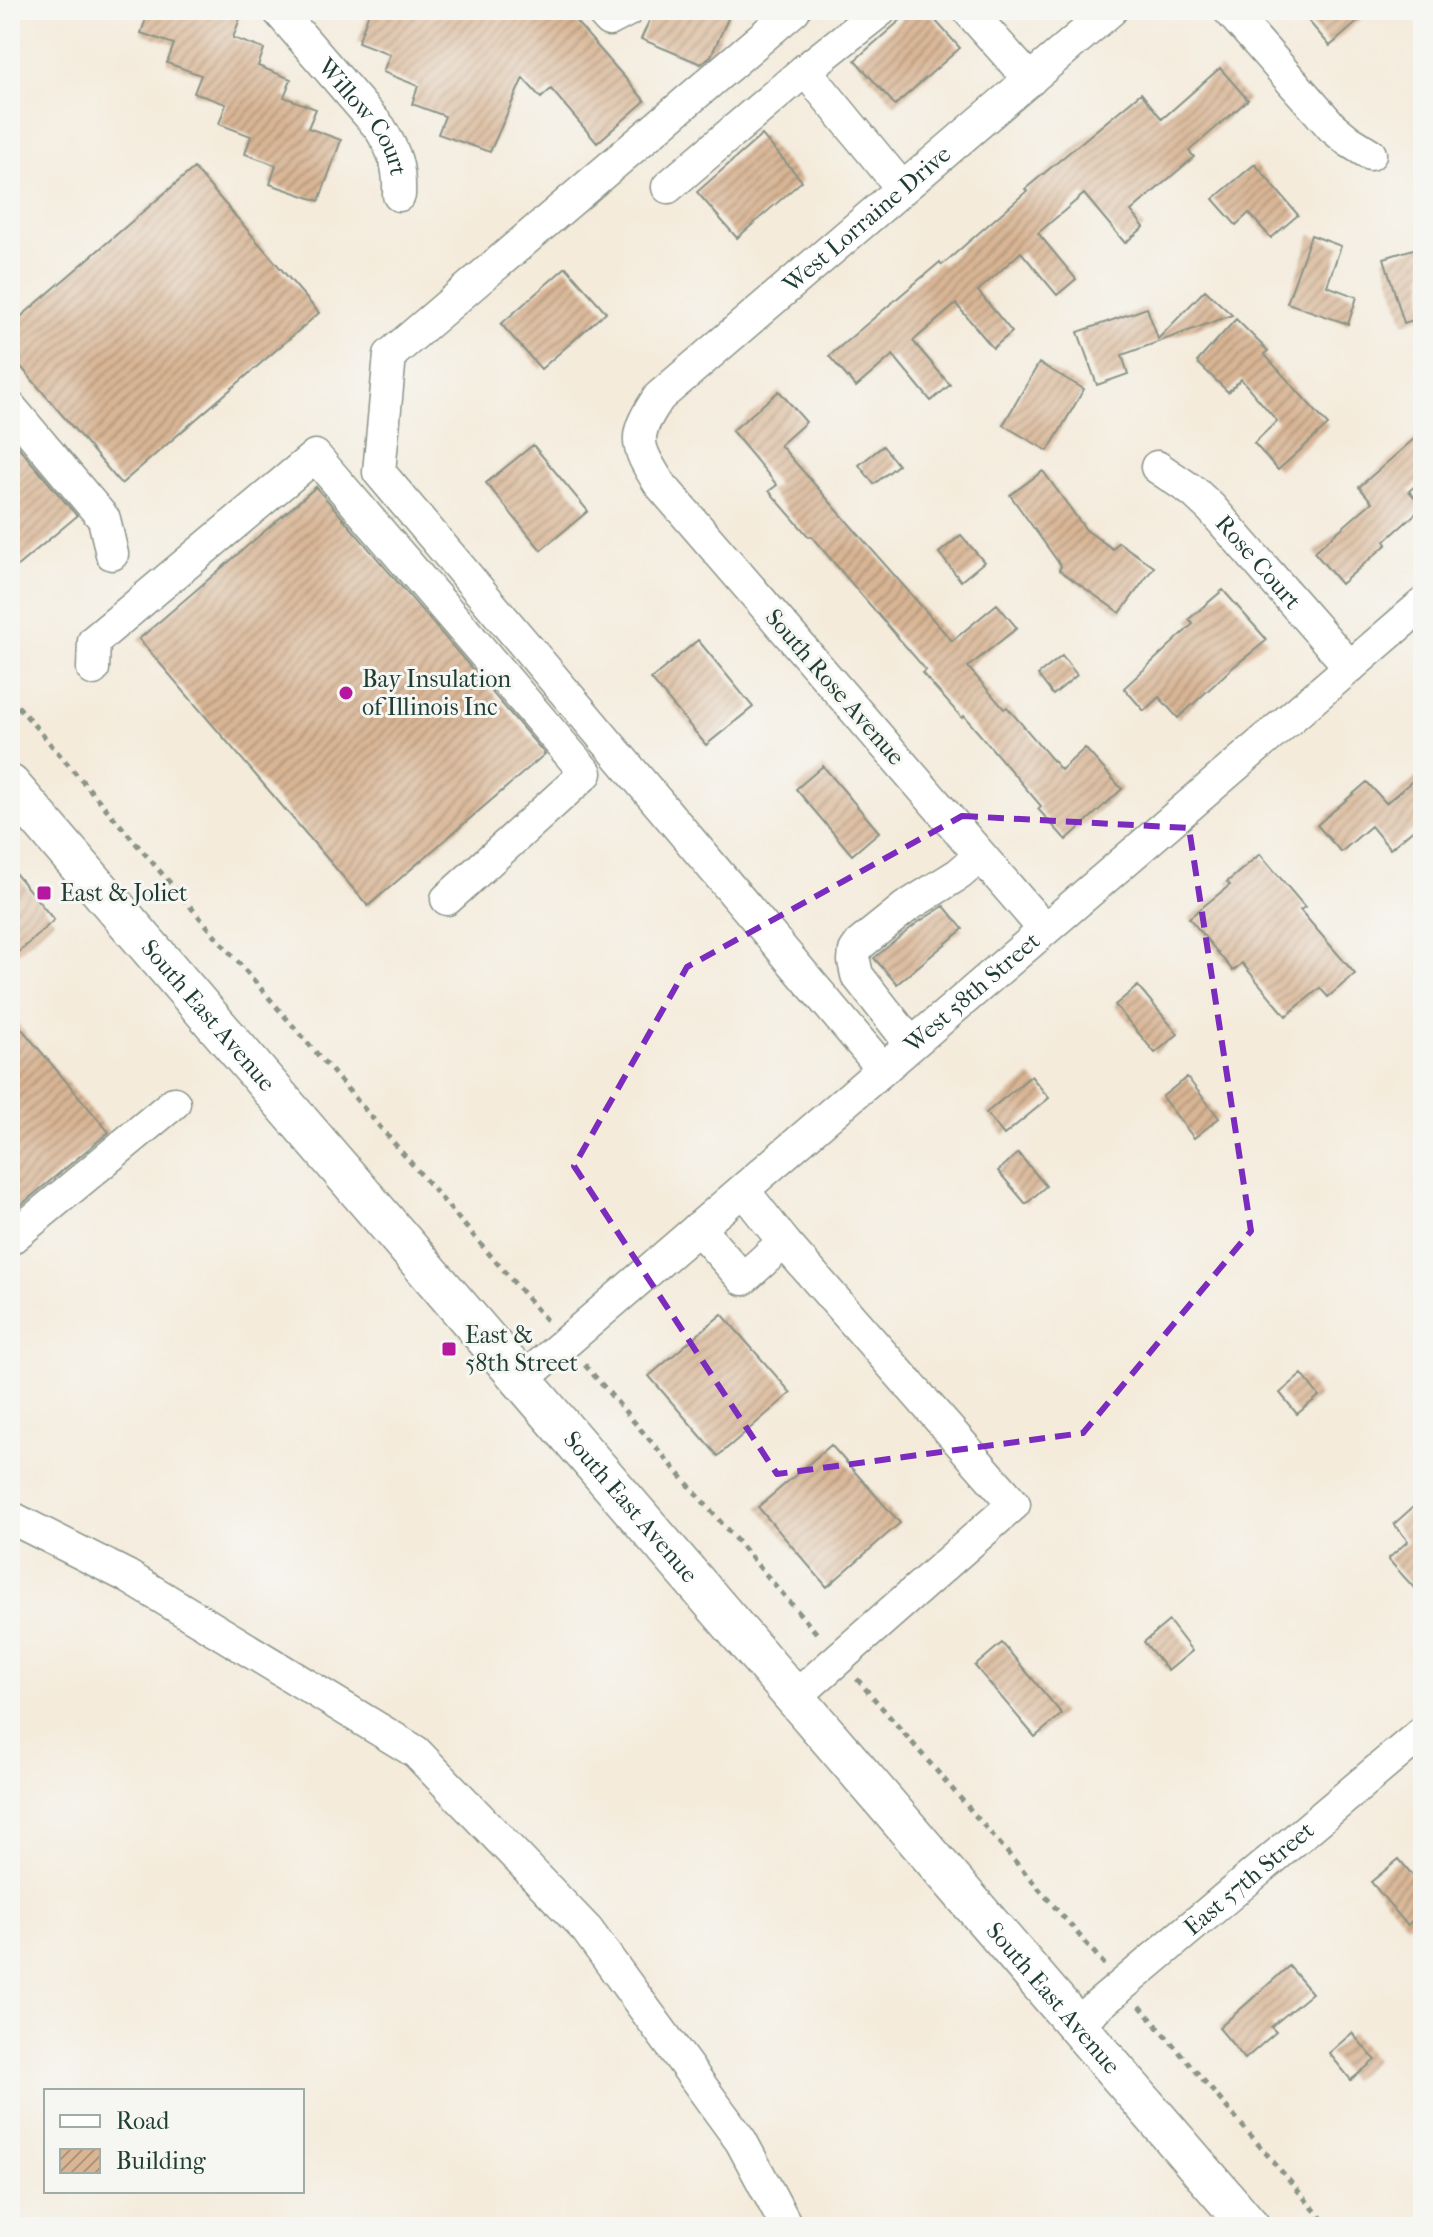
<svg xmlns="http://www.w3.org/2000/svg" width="1433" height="2237" font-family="'IM FELL French Canon',serif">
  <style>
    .building { fill: url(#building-hatch) }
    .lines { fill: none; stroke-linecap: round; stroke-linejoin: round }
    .minor-casing { stroke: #8a9488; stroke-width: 35 }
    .major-casing { stroke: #8a9488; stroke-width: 43 }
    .path { stroke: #8a9488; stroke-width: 5; stroke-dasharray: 6 6; stroke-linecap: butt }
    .minor { stroke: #fff; stroke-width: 32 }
    .major { stroke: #fff; stroke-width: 40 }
    .marked { fill: none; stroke: #7b2cbf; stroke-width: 6; stroke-dasharray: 16 10; stroke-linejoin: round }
    .poi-dot { fill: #b5179e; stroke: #f6f6f2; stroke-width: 3 }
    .labels { text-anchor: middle; stroke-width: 6; stroke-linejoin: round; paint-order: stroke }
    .street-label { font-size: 24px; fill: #1f3d34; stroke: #f6f6f2 }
    .poi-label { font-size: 24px; fill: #1f3d34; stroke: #f6f6f2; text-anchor: start }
  </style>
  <defs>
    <pattern id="building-hatch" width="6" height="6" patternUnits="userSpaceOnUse" patternTransform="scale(2)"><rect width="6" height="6" fill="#d9b594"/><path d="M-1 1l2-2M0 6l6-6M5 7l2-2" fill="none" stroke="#af947a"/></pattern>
  </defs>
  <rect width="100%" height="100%" fill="#f6f6f2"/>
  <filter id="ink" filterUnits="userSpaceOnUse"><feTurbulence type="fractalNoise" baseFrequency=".0125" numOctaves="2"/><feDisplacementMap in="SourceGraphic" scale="16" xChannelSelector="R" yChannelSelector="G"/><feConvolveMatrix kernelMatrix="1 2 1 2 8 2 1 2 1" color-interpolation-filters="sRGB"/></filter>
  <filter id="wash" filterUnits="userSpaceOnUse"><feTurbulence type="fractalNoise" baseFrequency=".006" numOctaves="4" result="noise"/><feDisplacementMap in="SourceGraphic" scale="32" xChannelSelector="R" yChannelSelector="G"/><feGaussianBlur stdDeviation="1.8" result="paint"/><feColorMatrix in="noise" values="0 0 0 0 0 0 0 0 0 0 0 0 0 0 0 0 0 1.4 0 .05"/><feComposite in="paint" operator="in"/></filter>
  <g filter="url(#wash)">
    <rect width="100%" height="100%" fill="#f4ebdb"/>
    <g id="blocks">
      <path class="building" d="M149,10H218L240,18L233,38L264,49L258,66L291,79L284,97L316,109L308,128L341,140L319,201L270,184L276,165L245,154L251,136L219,124L226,104L194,93L201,75L167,63L174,44L141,33Z
        M370,10H566L645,101L597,143L551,89L541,98L523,78L490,152L438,134L445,116L412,104L418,86L383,72L390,54L358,42Z
        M654,10H732L711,56L701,64L641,39Z
        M912,10H926L960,48L895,105L855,60Z
        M1299,10H1371L1330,46Z
        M1220,68L1248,100L1189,151L1194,157L1131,211L1144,227L1125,243L1084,194L1038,233L1076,279L1057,295L1021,252L978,291L1012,332L993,348L956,304L913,341L950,385L931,401L893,355L856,387L829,356L940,262L942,265L1027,191L1025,189L1141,93L1162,119Z
        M762,135L802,181L737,238L697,192Z
        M1255,164L1298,215L1271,238L1249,213L1236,225L1213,199Z
        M194,168L319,313L121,484L10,354V326Z
        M1311,235L1341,246L1327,286L1357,297L1348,324L1287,303Z
        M1423,246V317L1404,323L1384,258Z
        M566,267L606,312L541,369L501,324Z
        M1205,290L1232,315L1122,355L1128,374L1097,385L1078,332L1147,308L1158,339Z
        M1236,319L1268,351L1264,354L1328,425L1278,470L1254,443L1277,421L1241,379L1228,392L1197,362Z
        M1039,363L1084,389L1048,451L1003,425Z
        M779,391L806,422L780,445L952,641L997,604L1017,628L968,667L1004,709L1007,707L1061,770L1085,748L1122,789L1066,840L1038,809L1041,806L964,716L962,718L922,673L926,670L811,536L809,537L769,491L777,485L732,431Z
        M1423,431V479L1409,491L1423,507L1385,541L1387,544L1341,584L1314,552L1372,502L1359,487Z
        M10,437L77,516L10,572Z
        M533,445L588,511L541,550L486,483Z
        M883,446L898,465L874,484L859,465Z
        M1043,471L1086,530L1113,549L1118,542L1154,567L1120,613L1059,570L1061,566L1010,495Z
        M316,487L545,754L368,906L139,639Z
        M961,535L984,562L961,581L939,553Z
        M1223,590L1267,640L1231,669L1178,718L1159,697L1144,711L1124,688L1193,624L1189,619Z
        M698,640L753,707L706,745L651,679Z
        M1062,656L1077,675L1053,695L1038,675Z
        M823,766L879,832L852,855L796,789Z
        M1423,772V821L1390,849L1371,826L1341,852L1317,825L1367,782L1386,803Z
        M1260,854L1305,907L1300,910L1355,974L1328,997L1320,988L1286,1016L1242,963L1233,971L1189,918L1230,885L1227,882Z
        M10,867L54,920L10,960Z
        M944,906L963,929L897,984L874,958L917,923Z
        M1138,986L1178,1034L1155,1053L1115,1005Z
        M10,1015L109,1132L10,1214Z
        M1031,1076L1049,1098L1004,1135L986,1113Z
        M1187,1077L1219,1118L1194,1138L1162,1097Z
        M1018,1153L1046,1186L1026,1204L998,1171Z
        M722,1314L791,1393L718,1456L649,1376Z
        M1302,1374L1319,1396L1297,1414L1280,1393Z
        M831,1445L900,1523L827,1587L758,1507Z
        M1423,1498V1598L1388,1559L1408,1541L1394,1524Z
        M1169,1621L1192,1651L1168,1671L1144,1642Z
        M1002,1643L1062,1714L1035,1737L975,1666Z
        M1399,1859L1423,1888V1912L1407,1925L1371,1882Z
        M1289,1966L1312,1993L1271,2027L1276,2032L1245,2059L1219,2028Z
        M1352,2033L1375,2060L1351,2080L1329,2053Z"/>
    </g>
  </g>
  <g filter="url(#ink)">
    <use href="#blocks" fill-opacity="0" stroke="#8a9488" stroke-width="2"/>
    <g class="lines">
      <g class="minor-casing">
        <g id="minor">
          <path id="s1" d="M278,10L380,128C395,153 400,166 399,195"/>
          <path d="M600,10L609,20L628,10"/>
          <path d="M794,10L390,355L379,472L883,1069"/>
          <path d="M968,10L1030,80"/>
          <path d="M1229,10L1332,127L1349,141L1370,154"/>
          <path d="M805,70L881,10"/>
          <path d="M668,187L805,70L902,188"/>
          <path d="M10,407L104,519L112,554"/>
          <path id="s2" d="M1157,467L1194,492L1211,508L1350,667"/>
          <path d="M93,669L94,641L315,456L586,773L447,899"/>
          <path id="s3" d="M1044,929L659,483C634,443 633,436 659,397L1111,10"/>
          <path d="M911,1044L857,975L854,961L855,951L860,944L906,907L959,874L980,856"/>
          <path d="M743,1190L784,1242"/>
          <path d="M698,1228L743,1279L784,1242L1014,1504L795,1697"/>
          <path d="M10,1239L174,1103"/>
          <path id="s4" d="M522,1380L1423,604"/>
          <path d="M10,1517L127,1576L416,1752L587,1930L741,2141L787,2227"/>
          <path id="s5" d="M1076,2024L1423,1732"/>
        </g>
      </g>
      <g class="major-casing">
        <g id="major">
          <path id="s6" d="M10,785L1250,2227"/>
        </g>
      </g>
      <path class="path" d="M10,697L547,1321
        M585,1365L819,1636
        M857,1679L1105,1965
        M1140,2006L1329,2227"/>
      <use href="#minor" class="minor"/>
      <use href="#major" class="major"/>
    </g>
  </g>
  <path class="marked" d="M962,816L1189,828L1251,1231L1083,1433L777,1474L574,1166L687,967Z"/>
  <g class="poi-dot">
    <circle cx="346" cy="693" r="8"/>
    <rect x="36" y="885" width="16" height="16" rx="4"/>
    <rect x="441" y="1341" width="16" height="16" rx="4"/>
  </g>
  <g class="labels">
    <g class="street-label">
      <text dy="8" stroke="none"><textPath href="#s1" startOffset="138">Willow Court</textPath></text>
      <text dy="8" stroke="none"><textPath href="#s3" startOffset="958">West Lorraine Drive</textPath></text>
      <text dy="8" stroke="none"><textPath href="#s2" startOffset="140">Rose Court</textPath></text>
      <text transform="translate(835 687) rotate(49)" y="8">South Rose Avenue</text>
      <text dy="8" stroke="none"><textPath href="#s4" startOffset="594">West 58th Street</textPath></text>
      <text dy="8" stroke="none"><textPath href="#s6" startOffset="304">South East Avenue</textPath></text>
      <text dy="8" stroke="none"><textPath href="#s6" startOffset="952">South East Avenue</textPath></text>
      <text dy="8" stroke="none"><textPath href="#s5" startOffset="226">East 57th Street</textPath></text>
      <text dy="8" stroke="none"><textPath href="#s6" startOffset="1600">South East Avenue</textPath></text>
    </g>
    <g class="poi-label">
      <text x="362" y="687">Bay Insulation<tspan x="362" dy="28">of Illinois Inc</tspan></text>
      <text x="60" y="901">East &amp; Joliet</text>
      <text x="465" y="1343">East &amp;<tspan x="465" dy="28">58th Street</tspan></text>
    </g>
  </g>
  <rect width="1433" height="2237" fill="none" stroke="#f6f6f2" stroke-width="40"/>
  <rect x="44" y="2089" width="260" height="104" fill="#f6f6f2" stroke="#a0aca6" stroke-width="2"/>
  <rect x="60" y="2115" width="40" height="12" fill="#ffffff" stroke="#a0aca6" stroke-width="2"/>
  <text x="116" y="2129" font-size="24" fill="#1f3d34">Road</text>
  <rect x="60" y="2149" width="40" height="24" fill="url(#building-hatch)" stroke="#a0aca6" stroke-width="2"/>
  <text x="116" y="2169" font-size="24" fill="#1f3d34">Building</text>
</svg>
